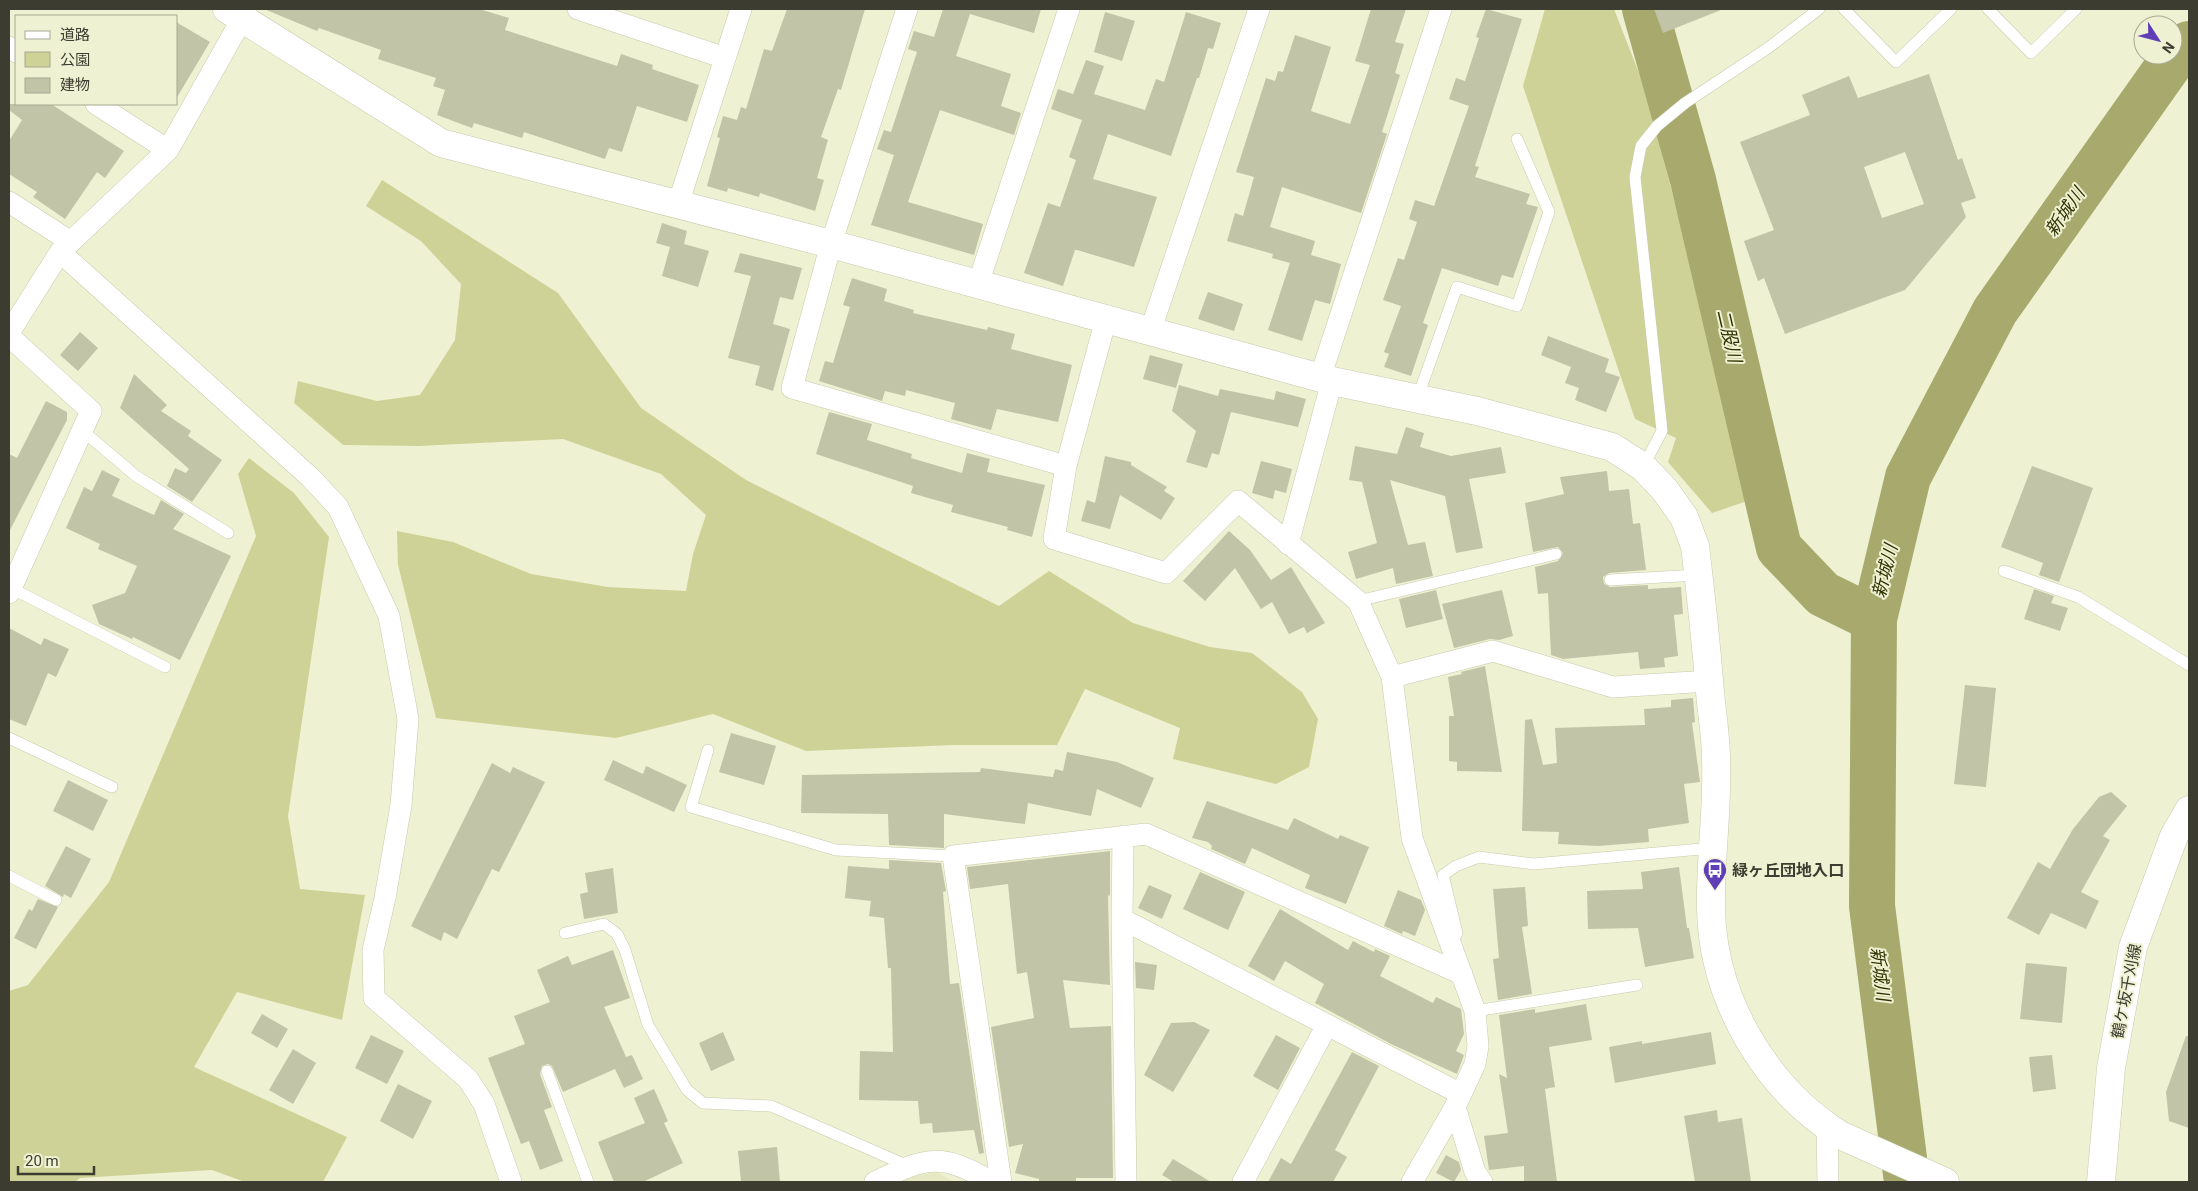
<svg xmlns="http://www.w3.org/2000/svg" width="2198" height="1191" font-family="Roboto,'Noto Sans JP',sans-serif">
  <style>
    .built { fill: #e6e9c3 }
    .green { fill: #cfd296 }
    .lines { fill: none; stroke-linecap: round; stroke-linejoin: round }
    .river { stroke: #a7aa6c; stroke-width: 46 }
    .building { fill: #c2c4a7; fill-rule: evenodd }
    .lane-casing { stroke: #c8caac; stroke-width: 12 }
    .street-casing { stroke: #c8caac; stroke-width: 22 }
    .secondary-casing { stroke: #c8caac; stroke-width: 29 }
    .lane { stroke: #fff; stroke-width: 11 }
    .street { stroke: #fff; stroke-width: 21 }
    .secondary { stroke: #fff; stroke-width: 28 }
    .labels { text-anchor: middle; stroke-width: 4; stroke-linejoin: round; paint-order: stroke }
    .poi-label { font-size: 16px; font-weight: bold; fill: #3c3c30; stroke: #eff1d3; text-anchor: start }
    .street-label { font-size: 16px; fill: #3c3c30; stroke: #eff1d3 }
    .water-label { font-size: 18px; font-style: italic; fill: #313200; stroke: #eff1d3 }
  </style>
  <rect width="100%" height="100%" fill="#eff1d3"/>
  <path class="built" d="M937,1172L954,1182H901L915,1176Z"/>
  <path class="green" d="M1545,9H1614L1644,86L1753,499L1712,513L1668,462L1676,438L1635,419L1523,86Z
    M382,180L558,293L641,408L746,480L999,606L1049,571L1133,623L1210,647L1252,653L1302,692L1318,719L1309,767L1276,784L1173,759L1180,728L1085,689L1057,745H953L806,751L713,714L616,738L436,718L398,565L397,531L453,542L531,574L608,587L686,591L693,554L706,515L661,474L563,439L419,446L343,445L294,403L298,381L377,401L420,395L455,340L461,284L421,241L366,206Z
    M249,458L294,493L329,537L288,816L300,889L365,895L342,1020L237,992L194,1067L347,1137L323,1182H245L212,1170L80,1178L75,1182H9V991L28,985L109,882L256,536L238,474Z"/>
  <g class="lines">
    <path class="river" d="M1645,9L1693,180L1779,548L1823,594L1874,619
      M1907,1182L1872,906L1874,619L1908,477L1995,311L2176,55L2189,44"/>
  </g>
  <path class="building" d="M264,9H479L509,18L505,30L617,66L621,54L653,65L652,69L699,85L687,122L637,106L622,152L609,148L605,159L524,132L522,138L474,123L472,128L437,115L445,90L433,86L436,78L378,59L381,50L319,28L317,31Z
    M787,9H865L841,90L838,89L821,137L828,140L817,178L824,180L815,211L760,193L759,197L728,188L727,192L707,186L720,138L717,137L723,116L737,120L741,107L746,109L764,49L772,51Z
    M943,9H1041L1034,33L970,14L956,56L1011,74L1001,106L1021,113L1014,135L940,110L908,202L983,224L974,255L871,225L894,155L877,149L884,130L891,132L917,52L908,49L914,31L934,37Z
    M1371,9H1406L1395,42L1404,44L1395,73L1400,75L1382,132L1387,134L1361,213L1282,187L1270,227L1315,241L1311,255L1341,264L1330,304L1315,300L1302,341L1268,330L1290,263L1272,258L1273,254L1227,241L1235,213L1243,216L1254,177L1236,172L1266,78L1275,81L1278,71L1283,72L1295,35L1331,47L1311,111L1350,124L1370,65L1355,61Z
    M1486,9L1522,19L1475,166L1479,167L1475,177L1530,194L1526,204L1538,207L1513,278L1502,275L1498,286L1442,268L1423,323L1428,325L1411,376L1384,367L1389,354L1384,352L1401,306L1383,300L1398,258L1404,260L1417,222L1409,219L1415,200L1434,206L1469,106L1449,99L1456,78L1465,81L1479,38L1476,37Z
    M1654,9H1721V10L1663,33Z
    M1105,12L1135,21L1122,61L1094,52Z
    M1186,12L1221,23L1213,49L1208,48L1199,78H1197L1171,156L1108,134L1093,179L1157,197L1134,267L1077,250H1075L1063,286L1024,273L1048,203L1060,207L1076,160L1069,157L1082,120L1051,109L1058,89L1073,94L1086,60L1104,66L1094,94L1145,110L1156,79L1164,82Z
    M176,22L210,42L176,99Z
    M1929,74L1958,160L1962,158L1976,198L1961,203L1966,217L1905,290L1785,334L1764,278L1758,281L1744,241L1774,230L1740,142L1810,115L1802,95L1849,76L1858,98ZM1905,152L1924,204L1882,218L1864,167Z
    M9,104H51L124,151L105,178L97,172L65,219L33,197L37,192L9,174V141L22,120L9,110Z
    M662,223L687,231L684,244L709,251L698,287L662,276L670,247L656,243Z
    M740,253L802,268L793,300L780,297L773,324L790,329L773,391L755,385L760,366L728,358L751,276L734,272Z
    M852,278L887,289L884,301L914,310L913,313L987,330L988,327L1015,334L1011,349L1072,365L1058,422L997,409L991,430L951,419L955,403L906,390L905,396L885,391L882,401L819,381L825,361L833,363L850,307L843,305Z
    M1208,292L1243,304L1234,331L1198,319Z
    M80,332L98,348L78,371L60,355Z
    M1548,336L1609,359L1605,372L1620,377L1606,412L1575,400L1579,388L1565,383L1571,367L1541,355Z
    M1150,355L1183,364L1176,388L1143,379Z
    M134,374L167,405L161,411L191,431L188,436L222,460L192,502L167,486L175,468L186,473L189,469L120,408Z
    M1179,385L1218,396L1220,389L1274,400L1276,391L1306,399L1298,427L1231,412L1219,455L1212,453L1207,468L1186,462L1196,431L1172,411Z
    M46,401L67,412V420L9,532V454L17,458Z
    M829,412L872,424L867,440L912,454L911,458L962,473L967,453L990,459L987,472L1045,485L1032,537L1007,530L1008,527L951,512L953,505L911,493L913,486L816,454Z
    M1406,427L1424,433L1420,447L1451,456L1501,447L1506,473L1469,479L1483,548L1456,553L1445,496L1390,480L1408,545L1425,542L1433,576L1396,584L1393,568L1356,579L1348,552L1377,543L1362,482L1349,480L1355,446L1397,454Z
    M1105,456L1131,462V465L1167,487L1164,491L1175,498L1161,520L1120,495L1110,529L1081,521L1087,500L1095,503Z
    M1261,461L1292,469L1286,493L1275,490L1273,499L1252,493Z
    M2032,466L2093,488L2059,582L2039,575L2043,563L2001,547Z
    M102,470L120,479L112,496L154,515L161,500L184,514L173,529L231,556L180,660L133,637L132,639L99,624L92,605L125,593L137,566L98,549L100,544L66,528L84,487L92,491Z
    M1607,471L1609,491L1629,489L1633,524L1640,523L1646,570L1609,573L1603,577L1604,584L1610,587L1648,585V589L1681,587L1683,614L1674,615L1678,656L1664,658L1665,667L1640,669L1638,652L1563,659L1551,655L1548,593L1538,594L1535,567L1558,561L1563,553L1558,547L1533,552L1525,503L1564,494L1560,477Z
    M1229,531L1250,550L1271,580L1291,567L1325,623L1307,633L1304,627L1289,634L1272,602L1261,609L1235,568L1205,601L1183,581Z
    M2034,589L2054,596L2051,603L2068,608L2060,631L2024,619Z
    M1436,590L1443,619L1406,628L1399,599Z
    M1502,590L1513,636L1499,640L1490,639L1454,648L1442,604Z
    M9,628L41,645L44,638L69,649L56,677L48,673L26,726L9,719Z
    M1485,666L1502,772L1457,771V762L1449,761V716H1454L1448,677L1462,674L1461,672Z
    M1965,685L1996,688L1986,787L1954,784Z
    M1693,698L1695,722L1692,723L1700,782L1684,784L1689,823L1648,829L1649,842L1598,846L1558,844L1559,832L1522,831L1525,720L1532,719L1543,765L1557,763L1555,728L1645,725L1644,709L1671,707V700Z
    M731,733L776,746L764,785L719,772Z
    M1067,752L1117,762L1154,778L1141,808L1097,789L1091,816L1028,803L1025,824L944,814V848L889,845L888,814L801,813L802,775L980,772L981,768L1053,777L1055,769L1063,771Z
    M613,760L643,774L646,766L687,785L674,812L604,780Z
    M492,763L510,773L513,767L545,782L499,872L492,869L457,939L444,932L441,941L411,926Z
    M68,780L108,800L93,831L53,811Z
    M2111,792L2127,806L2103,836L2110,840L2081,892L2099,901L2086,929L2051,913L2039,935L2007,918L2038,862L2050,869L2073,829L2099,797Z
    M1207,801L1288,830L1294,818L1338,839L1340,835L1369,847L1346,904L1305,888L1310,875L1252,848L1245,864L1211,849L1212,846L1208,842L1192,838Z
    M66,846L91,859L71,898L64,894L63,897L45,886Z
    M1110,851V896L1108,895L1110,985L1063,980L1070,1028L1111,1026L1113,1178H1076V1182H1039V1179L1015,1173L1023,1144L1009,1147L991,1027L1034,1018L1027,972L1017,974L1008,884L970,889L967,867Z
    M889,860L941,863L946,891L943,892L950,984L959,983L984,1153L979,1154L974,1130L933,1133L932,1123L920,1124L918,1101L859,1100L860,1051L893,1052L891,968H888L884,918L869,916L871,901L845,898L848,866L889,869Z
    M1679,867L1687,928H1689L1694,958L1645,967L1638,928L1588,929L1587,891L1643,889L1641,872Z
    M613,868L618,913L584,919L580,894L588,892L585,873Z
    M1200,872L1245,892L1228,930L1183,909Z
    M1149,885L1172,895L1162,919L1138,908Z
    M1525,887L1528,926L1522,927L1532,994L1498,1000L1493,959L1499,958L1493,889Z
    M1398,890L1421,900L1425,910L1415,936L1403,931L1402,934L1384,926Z
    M38,899L58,907L36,949L14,938L29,909L32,911Z
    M1280,909L1348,950L1353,941L1374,952L1375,949L1390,956L1380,976L1433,1003L1436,997L1461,1009L1464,1034L1456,1051L1464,1055L1457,1074L1391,1044L1315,1003L1324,984L1285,961L1274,981L1248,966Z
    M613,950L630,998L604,1007L626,1057L632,1055L643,1079L624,1088L615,1069L563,1092L552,1066L548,1064L542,1066L540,1074L552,1107L544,1110L563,1161L540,1170L529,1141L521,1144L488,1058L525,1044L514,1016L550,1002L537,970L568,956L572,965Z
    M1135,962L1157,965L1154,990L1136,988Z
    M2026,963L2067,967L2062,1023L2020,1019Z
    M1586,1004L1592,1040L1549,1047L1555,1087L1545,1089L1557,1182H1524V1166L1489,1170L1484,1136L1508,1133L1499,1074L1507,1078L1499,1015L1535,1009V1013Z
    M262,1014L288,1029L277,1048L251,1033Z
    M1194,1022L1210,1030L1173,1092L1144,1075L1171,1023Z
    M723,1032L735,1060L711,1071L699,1043Z
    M1711,1032L1716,1064L1615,1083L1609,1047L1642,1041V1044Z
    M371,1035L404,1051L387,1084L355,1068Z
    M1276,1035L1300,1048L1278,1090L1253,1076Z
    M2186,1036H2189V1128L2169,1121L2166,1092Z
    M293,1049L316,1063L293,1104L269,1090Z
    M1352,1052L1379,1066L1335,1150L1347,1157L1333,1182H1268L1281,1158L1291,1164Z
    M2052,1055L2056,1089L2033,1092L2029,1057Z
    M398,1084L432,1101L413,1139L380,1121Z
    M654,1089L668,1121L664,1123L683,1163L643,1182H614L598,1142L645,1123L634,1098Z
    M1717,1110L1718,1122L1742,1118L1751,1182H1695L1684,1116Z
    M777,1147L780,1182H741L738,1151Z
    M1446,1155L1459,1162L1461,1170L1454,1182L1436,1173Z
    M1173,1159L1211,1182H1174L1162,1175Z"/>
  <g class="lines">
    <g class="lane-casing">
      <path id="lane" d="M1844,9L1896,62L1951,9
        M1988,9L2031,53L2076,9
        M1417,399L1457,287L1517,306L1549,212L1517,139
        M83,431L136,476L228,533
        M1643,467L1662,431L1635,177L1641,146L1657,126L1685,103L1768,48L1819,9
        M2004,571L2078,597L2189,665
        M1610,580L1698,575
        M11,588L165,667
        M1358,601L1556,554
        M9,738L112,787
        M708,750L691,807L836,850L953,856
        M9,876L56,900
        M565,933L604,924L617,934L625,950L648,1025L687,1090L703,1103L771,1106L908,1166
        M1454,939L1457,933L1443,875L1456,866L1479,857L1534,864L1712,848
        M1475,1011L1637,985
        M547,1071L588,1182"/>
    </g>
    <g class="street-casing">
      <path id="street" d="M578,9L725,58
        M907,9L831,244L792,388L1066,466
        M9,47L16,52
        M96,104L168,150
        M9,202L71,242
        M678,204L741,9
        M60,252L310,477L338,507L389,616L408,719L401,805L385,898L373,950L374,998L468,1079L484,1104L511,1182
        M978,284L1069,9
        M1106,319L1066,466L1054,539L1166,573L1238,501L1358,601L1392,677L1412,838L1475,1011L1478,1046L1475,1064L1455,1107L1412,1182
        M1150,332L1259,9
        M9,333L60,252L168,150L242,19L246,9
        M9,336L91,411L9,593
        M1320,378L1441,9
        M1288,544L1332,381
        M1392,677L1493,651L1613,687L1709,681
        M1123,836L1122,919L1126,1182
        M1122,919L1461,1094
        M1455,1107L1475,1172L1482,1182
        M1827,1127L1828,1182
        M875,1182C926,1157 941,1152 992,1182
        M1001,1182L953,856L1146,834L1462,974
        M1243,1182L1327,1025"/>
    </g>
    <g class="secondary-casing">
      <path id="secondary" d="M227,9L441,143L831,244L1332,381L1477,411L1612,447L1643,467L1664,489L1684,517L1695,546C1701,595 1706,643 1710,692C1712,715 1716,737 1716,760C1718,809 1710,858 1711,907C1712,997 1764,1087 1840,1135L1945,1182
        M2101,1182L2111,1068L2133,947L2174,836L2189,810"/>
    </g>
    <use href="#lane" class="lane"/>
    <use href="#street" class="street"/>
    <use href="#secondary" class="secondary"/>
  </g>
  <defs>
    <g id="bus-pin" transform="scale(1.25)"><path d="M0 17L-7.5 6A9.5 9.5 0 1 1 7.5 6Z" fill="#5f3eb6" stroke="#eff1d3"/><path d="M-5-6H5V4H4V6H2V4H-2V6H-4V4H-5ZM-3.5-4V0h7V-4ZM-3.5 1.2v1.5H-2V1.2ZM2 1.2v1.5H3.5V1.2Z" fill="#fff"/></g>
  </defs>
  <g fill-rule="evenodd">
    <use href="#bus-pin" x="1715" y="870"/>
  </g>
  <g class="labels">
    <g class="poi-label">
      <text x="1732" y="876">緑ヶ丘団地入口</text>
    </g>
    <g class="street-label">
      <text transform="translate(2126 991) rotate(-79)" y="6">鶴ケ坂千刈線</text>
    </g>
    <g class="water-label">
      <text transform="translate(2065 212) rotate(-55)" y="6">新城川</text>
      <text transform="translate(1729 336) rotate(77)" y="6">二股川</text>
      <text transform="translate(1885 571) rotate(-76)" y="6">新城川</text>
      <text transform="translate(1880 974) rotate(83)" y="6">新城川</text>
    </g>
  </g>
  <rect width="2198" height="1191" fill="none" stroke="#3c3c30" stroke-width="20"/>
  <rect x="15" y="15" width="162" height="90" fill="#eff1d3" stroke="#a7a992"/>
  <rect x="25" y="31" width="25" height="8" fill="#ffffff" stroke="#a7a992"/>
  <text x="60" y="40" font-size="15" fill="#3c3c30">道路</text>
  <rect x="25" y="52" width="25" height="15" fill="#cfd296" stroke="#a7a992"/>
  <text x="60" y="65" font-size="15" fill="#3c3c30">公園</text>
  <rect x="25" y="78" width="25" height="15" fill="#c2c4a7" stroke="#a7a992"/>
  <text x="60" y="90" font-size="15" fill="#3c3c30">建物</text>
  <g transform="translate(2158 40) rotate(126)"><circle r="24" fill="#eff1d3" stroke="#a7a992"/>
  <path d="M0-4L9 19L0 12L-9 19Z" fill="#5f3eb6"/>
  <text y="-8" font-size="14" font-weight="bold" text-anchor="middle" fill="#3c3c30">N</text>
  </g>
  <path d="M18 1166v8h76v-8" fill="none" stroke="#3c3c30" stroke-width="2.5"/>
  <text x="25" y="1166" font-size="15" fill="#3c3c30" stroke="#eff1d3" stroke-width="4" paint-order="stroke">20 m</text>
</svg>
